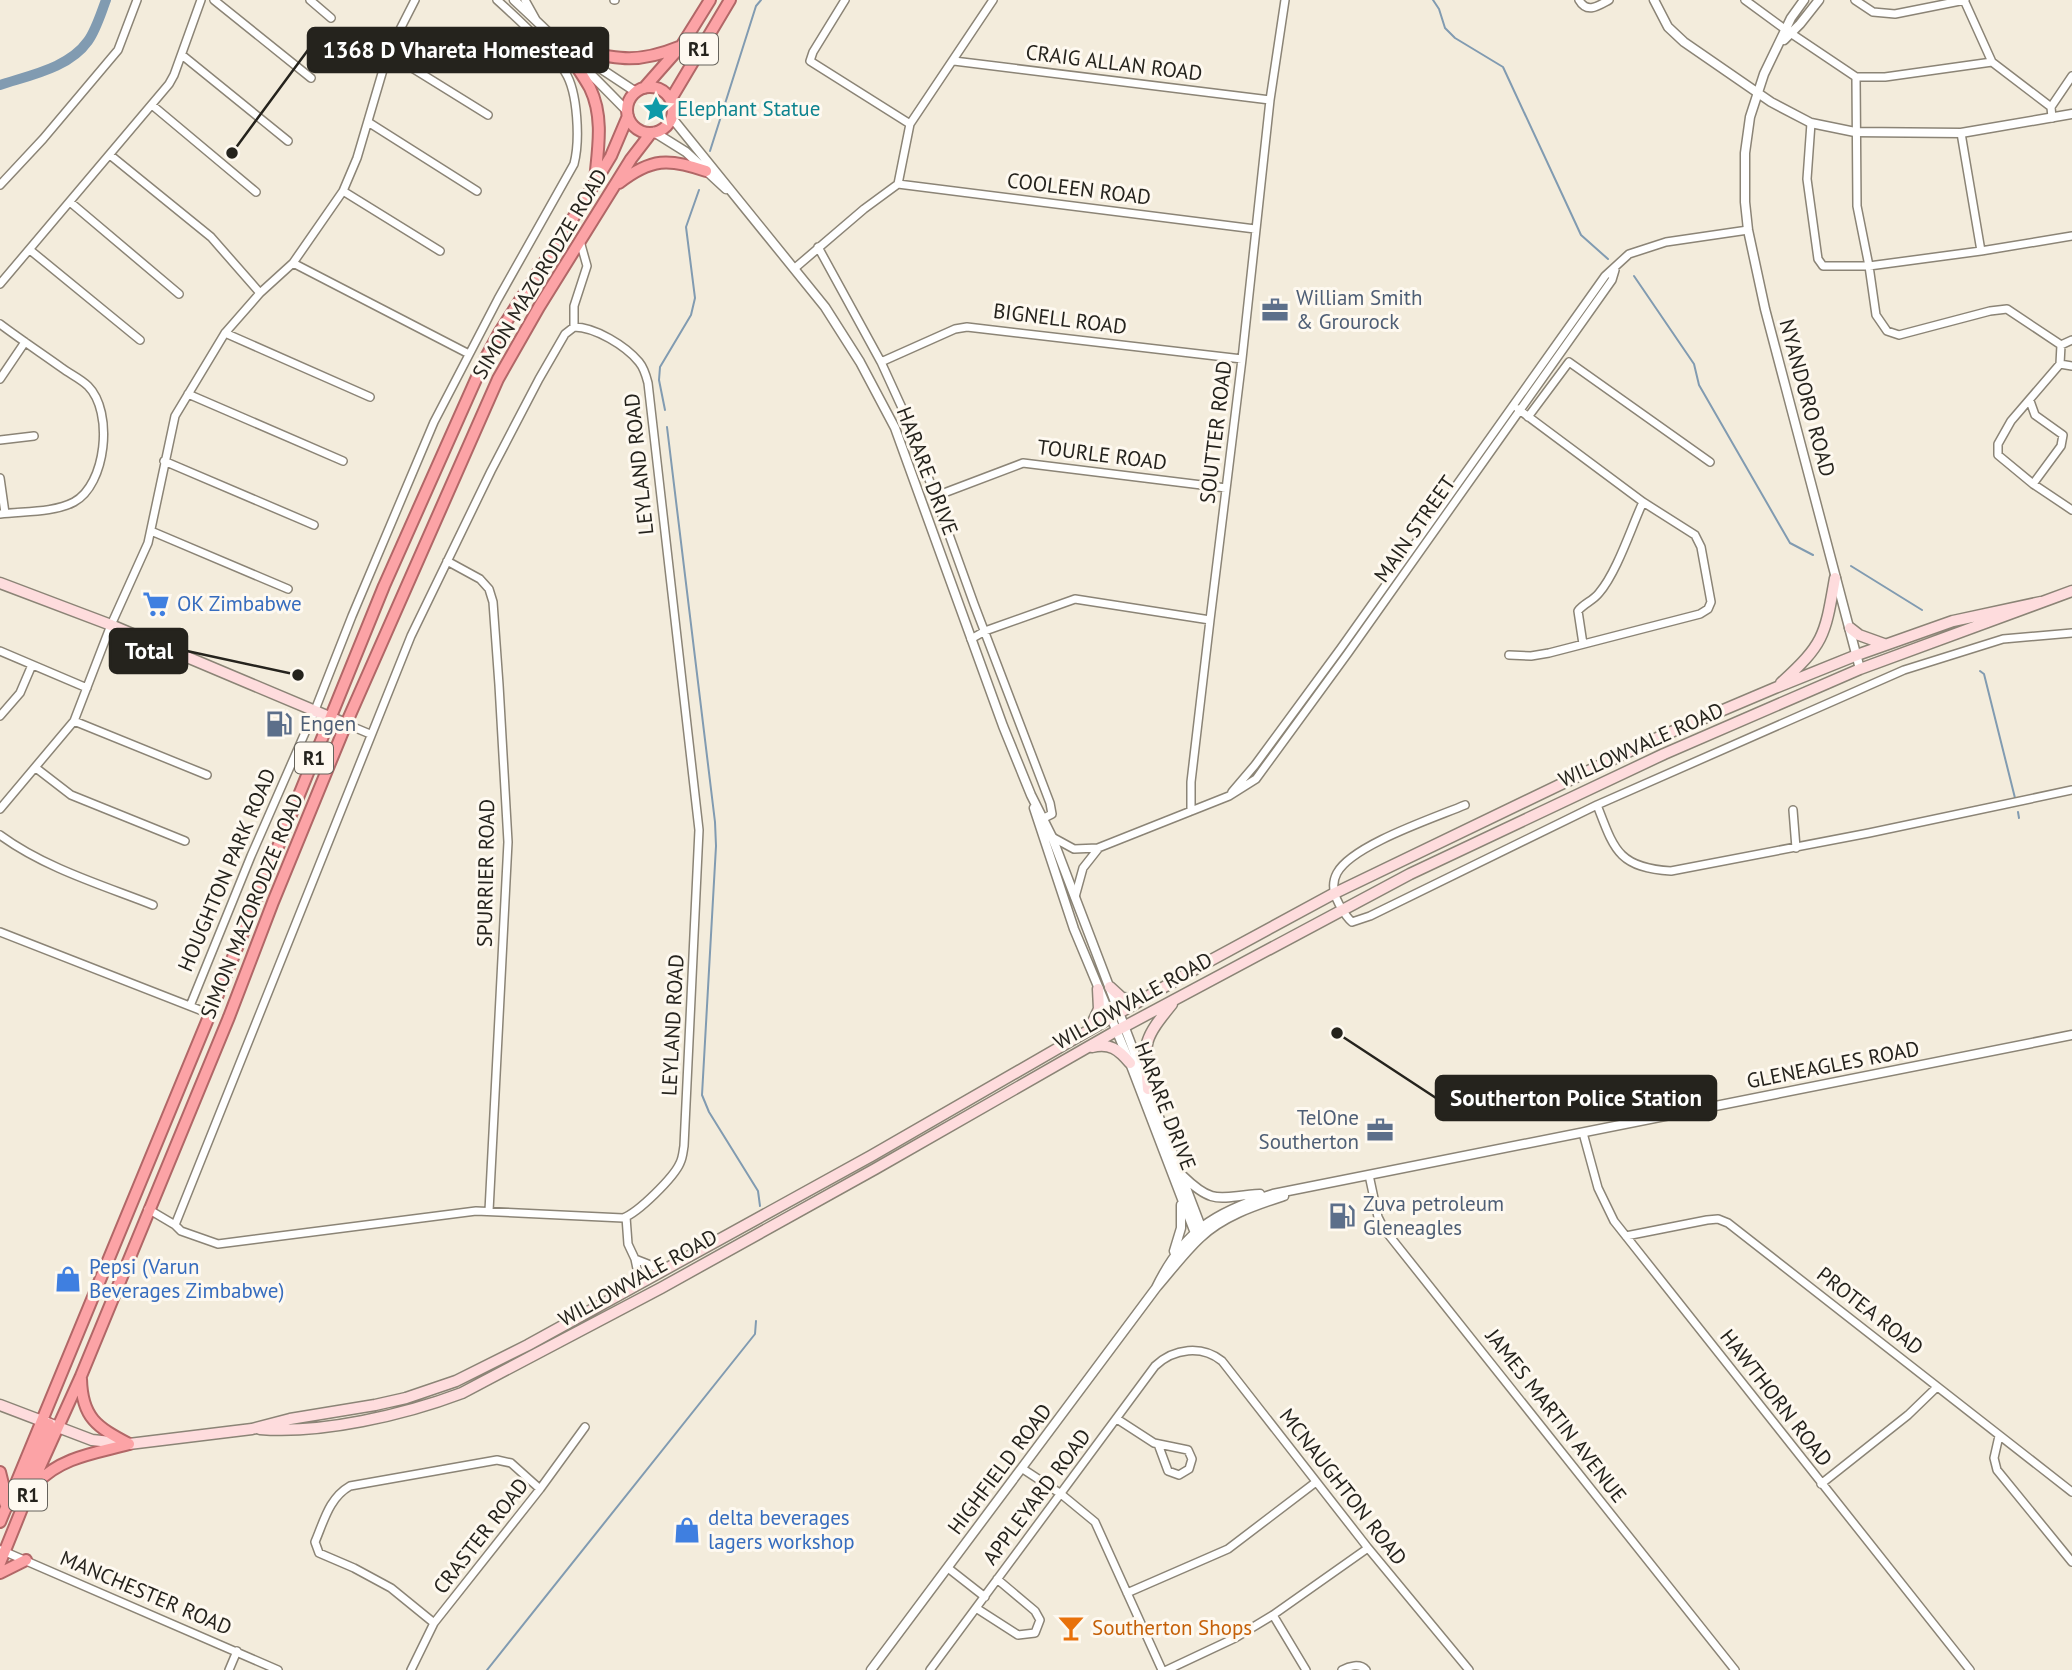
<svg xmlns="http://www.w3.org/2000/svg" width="2072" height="1670" font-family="'PT Sans',sans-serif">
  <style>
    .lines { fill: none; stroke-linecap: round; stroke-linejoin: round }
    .stream { stroke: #819bb1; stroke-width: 2 }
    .river { stroke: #819bb1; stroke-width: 10 }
    .minor-casing { stroke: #8b8476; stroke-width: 10 }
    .tertiary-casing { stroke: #8b8476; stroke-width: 11 }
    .secondary-casing { stroke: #8b8476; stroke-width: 13 }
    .trunk-casing { stroke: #b16767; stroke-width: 14 }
    .minor { stroke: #fff; stroke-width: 7 }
    .tertiary { stroke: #fff; stroke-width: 8 }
    .secondary { stroke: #fedcdd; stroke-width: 10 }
    .trunk { stroke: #fca3a6; stroke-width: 10 }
    .labels { text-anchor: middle; stroke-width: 6; stroke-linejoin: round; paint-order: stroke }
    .shield { fill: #fef9f0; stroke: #66635c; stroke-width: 2 }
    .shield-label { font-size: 19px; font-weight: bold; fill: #25231d }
    .street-label { font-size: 21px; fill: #25231d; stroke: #fef9f0 }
    .culture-label { font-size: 21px; fill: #0d838f; stroke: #fef9f0; text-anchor: start }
    .service-label { font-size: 21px; fill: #4e5e75; stroke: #fef9f0; text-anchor: start }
    .shop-label { font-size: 21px; fill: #366cbe; stroke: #fef9f0; text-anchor: start }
    .food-label { font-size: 21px; fill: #c56008; stroke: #fef9f0; text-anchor: start }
    .leader { fill: none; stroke: #25231d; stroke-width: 2.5 }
    .callout-dot { fill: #25231d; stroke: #fef9f0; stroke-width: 2.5 }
    .callout { fill: #25231d; stroke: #25231d; stroke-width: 2.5 }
    .callout-label { font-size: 23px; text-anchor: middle; font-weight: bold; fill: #fff }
  </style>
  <rect width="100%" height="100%" fill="#f3ecdc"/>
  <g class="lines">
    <path class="stream" d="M1433,0L1439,9L1445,28L1455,38L1503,67L1581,235L1608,259
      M710,151L756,6L761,0
      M1634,276L1694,364L1699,385L1790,543L1813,555
      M665,410L659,380L660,367L691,315L695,298L686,227L699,190
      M667,427L715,822L716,846L702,1095L709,1112L758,1191L760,1206
      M1851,566L1922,610
      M1980,671L1984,674L2015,798
      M2018,812L2019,818
      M487,1670L755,1334L756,1321"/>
    <path class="river" d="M0,85C30,75 69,68 88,41C96,30 101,13 106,0"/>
    <g class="minor-casing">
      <path id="minor" d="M214,0L311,78
        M310,0L331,18
        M525,0L535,18
        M614,0H615
        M845,0L813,52L810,61L910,124
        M1579,0C1587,14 1598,6 1609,0
        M1745,0L1786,30L1856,77H1885L1992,62
        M1855,0L1873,12L1895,14L1965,0
        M1964,0L1992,62L2051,107L2052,118
        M388,53L488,115
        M182,55L288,141
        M954,61L1270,100
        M1856,77L1857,206L1869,266L1876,315L1887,331L1899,335L1990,311L2007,309L2061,345L2072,340
        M152,105L256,192
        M2051,107L2072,76
        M368,122L477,191
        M1811,123L1807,179L1818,259L1823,266H1869L1981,251L2072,236
        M1961,133L1981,251
        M110,155L211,237L260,293
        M898,184L1255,229
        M0,185L43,139L118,50L137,0
        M343,191L440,251
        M70,202L179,294
        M818,247L881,362L908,421L974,604L1050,803L1052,814L1044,818
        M30,250L140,340
        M293,263L469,354
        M795,268L864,209L898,184L910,124L993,0
        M0,284L169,84L174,75L201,0
        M0,324C20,339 41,353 62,368C70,374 81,379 88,386C114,412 106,485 74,502C53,513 23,511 0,514
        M574,327C595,327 626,346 639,362C644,368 646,375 648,383L699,830L684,1146C683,1151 683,1157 680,1163C674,1177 638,1213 623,1218L476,1211L218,1244L181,1231L175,1225L411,636L491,471L539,379L565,334Z
        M574,327V306L587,266L580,241
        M225,333L370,397
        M881,362L955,329L967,327L1242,359
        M2060,364L2061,345
        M2072,366L2060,364L2011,421L1998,444V455L2033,484L2072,510
        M0,379L25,342
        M188,394L343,461
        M2030,401L2035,415L2063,435L2061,446L2033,484
        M1528,417L1569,362L1710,462
        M0,440L34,436
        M164,461L314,525
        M0,478L5,513
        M936,496L1023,463L1226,488
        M151,531L288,589
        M447,561L480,579L489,589L493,602L499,685L508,842L489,1211
        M971,639L985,631L1075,599L1210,620L1242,359L1270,100L1285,0
        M1583,644L1578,611C1584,603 1593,601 1599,593C1617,572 1631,528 1643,502
        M0,651L87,688
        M1509,655L1531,656L1549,653L1700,614L1708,609L1711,602L1701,547L1695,535L1643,502L1518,409
        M0,716L20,693L32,665
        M74,721L207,775
        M346,724L370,734
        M36,768L71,795L185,841
        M1232,792L1255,765L1341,648L1605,276L1629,254L1666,242L1748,230
        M1465,805C1434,818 1352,845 1337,873C1331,884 1334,895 1339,904C1343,911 1346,917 1352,922L1370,916L1597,805L1904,670L2003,639L2072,633
        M1597,805C1614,849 1618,868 1671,871L1869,833L2072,790
        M0,809L74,721L111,625L148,543L175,416L225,333L260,293L293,263L343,191L357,158L388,53L415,0
        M1793,810L1796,848
        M1191,811V782L1210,620
        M0,835C45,868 102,885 153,905
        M1052,837L1074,849L1098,848L1229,796L1256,779L1348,653L1612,280L1615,270
        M1075,897L1083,868L1098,849
        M0,932L210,1014
        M190,1006L251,856L315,710L352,616L434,422L498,299L574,164C580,141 578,92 565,72C552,50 517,18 497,0
        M1583,1133L1598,1188L1614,1221L1970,1670
        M1369,1175L1378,1217L1384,1229L1735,1670
        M148,1209L175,1225
        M626,1217L628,1244L635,1259L663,1270
        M1626,1236L1707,1220L1718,1219L1728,1223L2072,1492
        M635,1259L640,1283
        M1117,1419L1154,1443L1188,1450L1192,1459L1189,1469L1179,1475L1168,1471L1158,1444
        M1999,1436L1994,1458L1997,1470L2072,1562
        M1023,1469L1061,1494L1095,1522L1162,1670
        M1821,1484L1908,1415L1937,1387
        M1,1550L278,1670
        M948,1568L985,1597
        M1127,1593L1228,1549L1316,1482
        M976,1608L1018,1635L1035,1633L1040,1620L1035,1611L997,1579
        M1273,1615L1306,1670
        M434,1623L391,1588L354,1568L319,1553L315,1542C324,1521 329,1498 350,1486L497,1460L511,1463L540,1489
        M229,1670L237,1651
        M411,1670L434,1623L540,1489L585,1427
        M930,1670L1155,1366C1174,1348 1202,1345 1222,1361L1368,1548L1469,1670
        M1167,1670L1235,1638L1273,1615L1368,1548
        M1342,1670C1349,1666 1360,1663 1366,1670"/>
    </g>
    <g class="tertiary-casing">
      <path id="tertiary" d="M514,0C553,36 590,73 627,111
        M1654,0L1668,27L1684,42L1771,102L1811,123L1855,132L1961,133L2072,114
        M1804,0L1791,18L1764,74L1750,117L1745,153V202L1748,230L1765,309L1860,669
        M1784,40L1800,24L1819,0
        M562,43L636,92
        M672,118L825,307L860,362L895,428L1003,726L1031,795L1052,837L1201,1227V1237
        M654,132L686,152L726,189
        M1034,808L1074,929L1130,1063L1195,1233
        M1183,1176C1215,1207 1220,1196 1260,1194
        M1174,1251L1181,1228V1205
        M1156,1288C1183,1232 1214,1212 1273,1194L2072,1035
        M871,1670L1156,1288C1170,1272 1184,1253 1200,1238C1223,1216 1254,1206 1284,1196"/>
    </g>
    <g class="secondary-casing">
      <path id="secondary" d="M0,583L111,625L346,724
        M1850,628L1859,635L1884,644
        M1781,683C1825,643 1825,635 1835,578
        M1110,987L1122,998L1140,1000
        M1090,1028L1099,1009L1098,989
        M1092,1047C1110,1043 1118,1049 1130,1063
        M1148,1089C1144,1042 1142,1041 1172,1004
        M0,1405L92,1440L129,1444L252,1429L290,1419L375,1405L406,1398L456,1381L528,1345L871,1156L1204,964L1333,894L1657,738L1775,688L1857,655L1953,621L2041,602
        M260,1429C321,1434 404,1415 462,1393L661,1288L875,1169L1116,1031L1410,874L1664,754L1860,669L2072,591"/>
    </g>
    <g class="trunk-casing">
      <path id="trunk" d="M576,50C618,59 637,64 679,47
        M569,55C576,66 584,77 590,88C604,117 598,149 595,180
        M627 110a23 23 0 1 1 46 0a23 23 0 1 1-46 0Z
        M644,88L682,45L710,0
        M671,99L730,0
        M619,183C651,158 669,158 706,171
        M81,1379C82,1418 97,1427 129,1444
        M0,1472L4,1488L5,1503
        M37,1483C61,1457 96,1453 129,1444
        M7,1507L18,1497L49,1424
        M0,1522L210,1014L384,586L485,359L499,333L584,201L611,156L628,116
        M0,1563L29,1491L81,1376L229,1017L273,902L346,724L498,379L539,307L631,159L651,133
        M0,1573L26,1560"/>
    </g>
    <use href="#minor" class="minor"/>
    <use href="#tertiary" class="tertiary"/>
    <use href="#secondary" class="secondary"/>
    <use href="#trunk" class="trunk"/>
  </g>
  <defs>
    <g id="sight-bare" transform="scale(2.1)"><path d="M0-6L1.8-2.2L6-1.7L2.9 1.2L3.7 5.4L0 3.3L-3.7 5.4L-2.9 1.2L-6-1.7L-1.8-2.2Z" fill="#0f9aa8" stroke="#fef9f0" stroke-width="2.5" paint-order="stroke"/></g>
    <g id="office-bare" transform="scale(2.1)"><path d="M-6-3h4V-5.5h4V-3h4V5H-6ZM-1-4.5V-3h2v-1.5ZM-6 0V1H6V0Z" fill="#5c6f8a" stroke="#fef9f0" stroke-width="2.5" paint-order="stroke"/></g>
    <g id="supermarket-bare" transform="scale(2.1)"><path d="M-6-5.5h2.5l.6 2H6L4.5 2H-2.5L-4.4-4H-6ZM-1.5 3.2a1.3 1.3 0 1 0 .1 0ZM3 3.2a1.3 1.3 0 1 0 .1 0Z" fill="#3f7fe0" stroke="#fef9f0" stroke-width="2.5" paint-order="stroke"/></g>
    <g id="fuel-bare" transform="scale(2.1)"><path d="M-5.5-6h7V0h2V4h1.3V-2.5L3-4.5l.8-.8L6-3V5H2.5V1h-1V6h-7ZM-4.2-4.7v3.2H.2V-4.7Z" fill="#5c6f8a" stroke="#fef9f0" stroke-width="2.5" paint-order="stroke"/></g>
    <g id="shop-bare" transform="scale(2.1)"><path d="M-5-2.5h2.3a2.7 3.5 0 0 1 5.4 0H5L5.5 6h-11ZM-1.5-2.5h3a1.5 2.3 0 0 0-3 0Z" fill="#3f7fe0" stroke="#fef9f0" stroke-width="2.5" paint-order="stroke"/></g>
    <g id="bar-bare" transform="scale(2.1)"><path d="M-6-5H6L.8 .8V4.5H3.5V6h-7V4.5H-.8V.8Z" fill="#e8710a" stroke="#fef9f0" stroke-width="2.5" paint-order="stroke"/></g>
  </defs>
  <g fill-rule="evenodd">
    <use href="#sight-bare" x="656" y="109"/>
    <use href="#office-bare" x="1275" y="310"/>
    <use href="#supermarket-bare" x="156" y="604"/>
    <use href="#fuel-bare" x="279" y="724"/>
    <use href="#office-bare" x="1380" y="1130"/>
    <use href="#fuel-bare" x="1342" y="1216"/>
    <use href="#shop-bare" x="68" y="1279"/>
    <use href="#shop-bare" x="687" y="1530"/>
    <use href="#bar-bare" x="1071" y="1628"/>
  </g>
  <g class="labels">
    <g class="shield">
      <rect x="680" y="33.5" width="38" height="31" rx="5"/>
      <rect x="295" y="742.5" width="38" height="31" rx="5"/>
      <rect x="9" y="1479.5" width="38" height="31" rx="5"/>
    </g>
    <g class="shield-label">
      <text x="699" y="56">R1</text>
      <text x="314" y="765">R1</text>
      <text x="28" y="1502">R1</text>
    </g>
    <g class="street-label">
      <text transform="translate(1114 63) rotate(7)" y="7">CRAIG ALLAN ROAD</text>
      <text transform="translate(1079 189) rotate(7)" y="7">COOLEEN ROAD</text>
      <text transform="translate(540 274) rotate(-59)" y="7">SIMON MAZORODZE ROAD</text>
      <text transform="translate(1060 319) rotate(7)" y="7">BIGNELL ROAD</text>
      <text transform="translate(1807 398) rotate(75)" y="7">NYANDORO ROAD</text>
      <text transform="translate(1216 432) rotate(-83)" y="7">SOUTTER ROAD</text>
      <text transform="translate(1102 455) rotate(7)" y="7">TOURLE ROAD</text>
      <text transform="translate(639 464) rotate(-96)" y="7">LEYLAND ROAD</text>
      <text transform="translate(927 471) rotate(69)" y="7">HARARE DRIVE</text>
      <text transform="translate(1415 529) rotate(-55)" y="7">MAIN STREET</text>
      <text transform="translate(1641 745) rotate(-24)" y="7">WILLOWVALE ROAD</text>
      <text transform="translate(227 870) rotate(-67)" y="7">HOUGHTON PARK ROAD</text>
      <text transform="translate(486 873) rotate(-89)" y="7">SPURRIER ROAD</text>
      <text transform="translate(252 906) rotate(-68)" y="7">SIMON MAZORODZE ROAD</text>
      <text transform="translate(1133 1001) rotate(-29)" y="7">WILLOWVALE ROAD</text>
      <text transform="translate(673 1025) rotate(-87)" y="7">LEYLAND ROAD</text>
      <text transform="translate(1833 1065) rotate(-11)" y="7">GLENEAGLES ROAD</text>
      <text transform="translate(1165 1106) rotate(69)" y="7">HARARE DRIVE</text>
      <text transform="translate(638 1278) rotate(-29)" y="7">WILLOWVALE ROAD</text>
      <text transform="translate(1870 1311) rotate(38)" y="7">PROTEA ROAD</text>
      <text transform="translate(1776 1398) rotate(52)" y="7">HAWTHORN ROAD</text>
      <text transform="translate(1556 1416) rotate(52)" y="7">JAMES MARTIN AVENUE</text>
      <text transform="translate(1000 1469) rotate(-53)" y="7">HIGHFIELD ROAD</text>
      <text transform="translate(1343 1487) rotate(52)" y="7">MCNAUGHTON ROAD</text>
      <text transform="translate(1037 1497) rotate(-53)" y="7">APPLEYARD ROAD</text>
      <text transform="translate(481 1536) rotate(-52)" y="7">CRASTER ROAD</text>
      <text transform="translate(146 1593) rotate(23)" y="7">MANCHESTER ROAD</text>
    </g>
    <g class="culture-label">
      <text x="677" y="116">Elephant Statue</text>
    </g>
    <g class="service-label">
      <text x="1296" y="305">William Smith<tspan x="1296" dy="24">&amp; Grourock</tspan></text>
      <text x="300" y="731">Engen</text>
      <text x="1359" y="1125" text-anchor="end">TelOne<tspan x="1359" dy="24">Southerton</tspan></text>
      <text x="1363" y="1211">Zuva petroleum<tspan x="1363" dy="24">Gleneagles</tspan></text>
    </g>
    <g class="shop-label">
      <text x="177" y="611">OK Zimbabwe</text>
      <text x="89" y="1274">Pepsi (Varun<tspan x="89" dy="24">Beverages Zimbabwe)</tspan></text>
      <text x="708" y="1525">delta beverages<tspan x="708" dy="24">lagers workshop</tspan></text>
    </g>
    <g class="food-label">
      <text x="1092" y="1635">Southerton Shops</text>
    </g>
  </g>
  <path class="leader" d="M232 153L308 50M298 675L187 651M1337 1033L1436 1098"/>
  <g class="callout-dot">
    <circle cx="232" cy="153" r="7"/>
    <circle cx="298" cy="675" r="7"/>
    <circle cx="1337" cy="1033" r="7"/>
  </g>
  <g class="callout">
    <rect x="308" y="28" width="300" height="44" rx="7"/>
    <rect x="110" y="629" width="77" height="44" rx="7"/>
    <rect x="1436" y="1076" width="280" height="44" rx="7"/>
  </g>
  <g class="callout-label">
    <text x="458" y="58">1368 D Vhareta Homestead</text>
    <text x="149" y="659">Total</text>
    <text x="1576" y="1106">Southerton Police Station</text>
  </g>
</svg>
